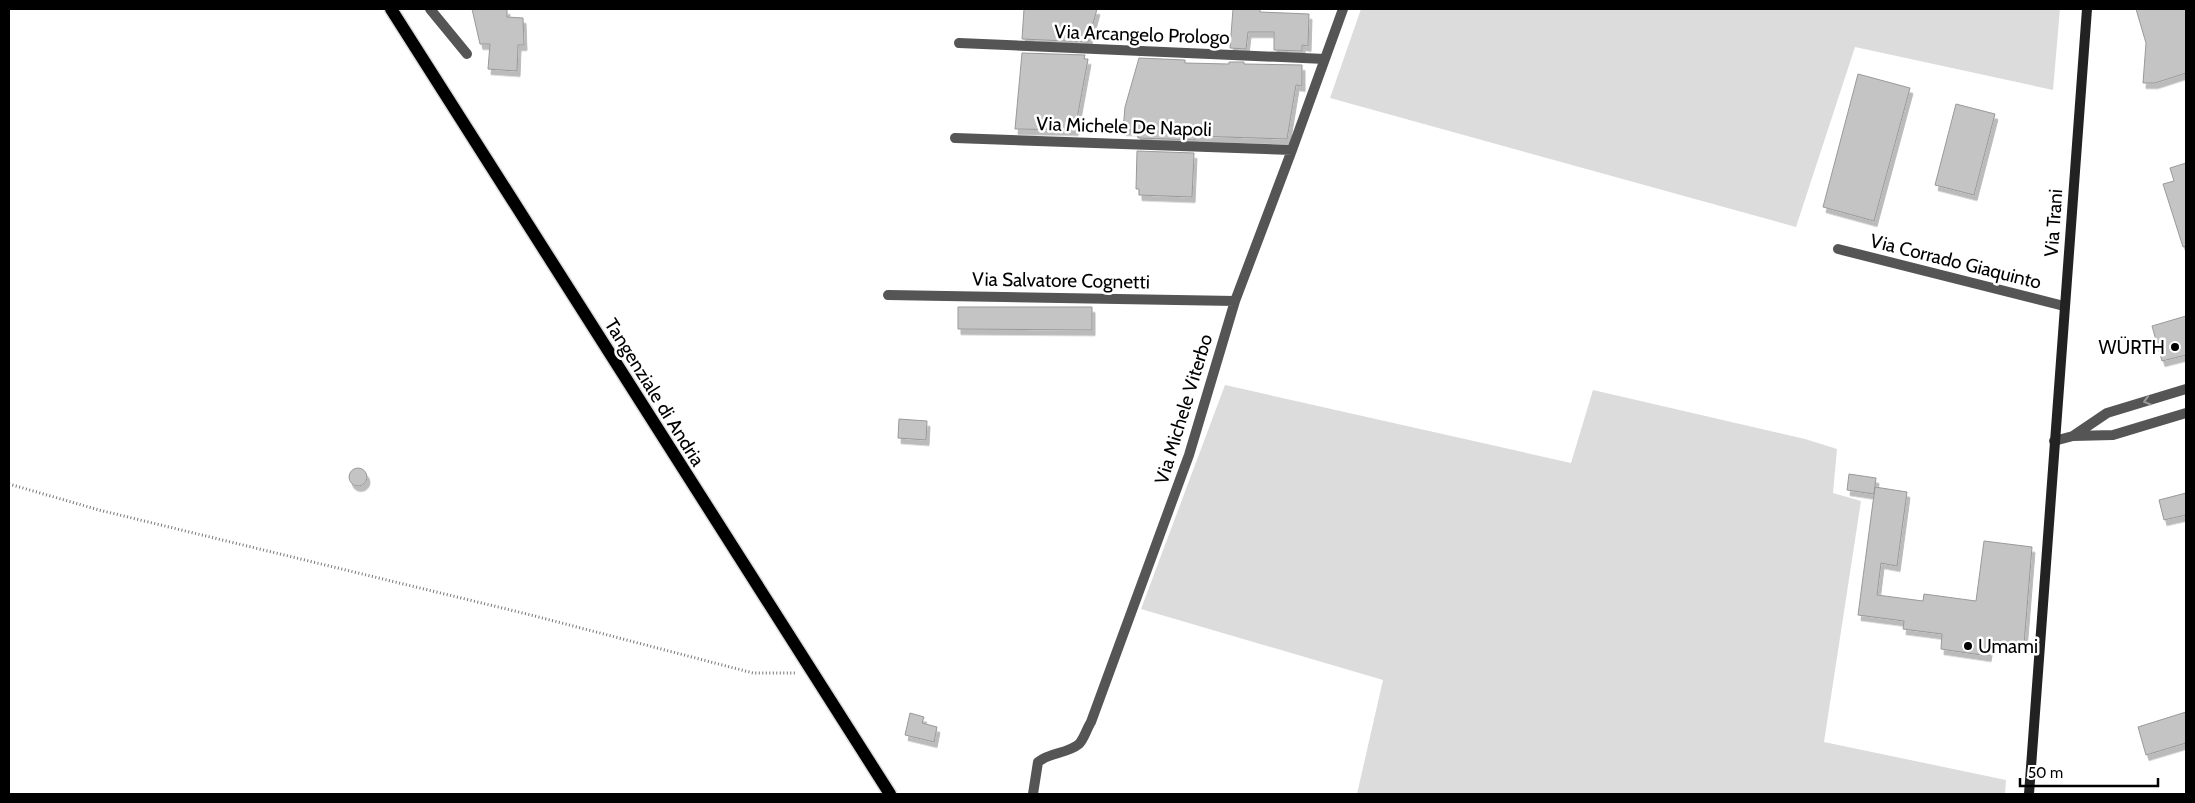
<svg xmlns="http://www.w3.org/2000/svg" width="2195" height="803" font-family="Cabin,sans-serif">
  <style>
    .green { fill: #dcdcdc }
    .building { fill: #c4c4c4; stroke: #999; filter: url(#shadow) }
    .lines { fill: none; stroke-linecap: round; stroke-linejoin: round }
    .primary-casing { stroke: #dbdbdb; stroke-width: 15 }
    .path { stroke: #777; stroke-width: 3; stroke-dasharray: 1 2.5; stroke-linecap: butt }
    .service { stroke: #555; stroke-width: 10 }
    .minor { stroke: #555; stroke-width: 10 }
    .secondary { stroke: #222; stroke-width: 10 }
    .primary { stroke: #000; stroke-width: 12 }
    .oneway { stroke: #999 }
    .poi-dot { fill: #000; stroke: #fff; stroke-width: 2 }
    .labels { text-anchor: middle; stroke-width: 5; stroke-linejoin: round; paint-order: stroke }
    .street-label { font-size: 19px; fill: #000; stroke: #fff }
    .poi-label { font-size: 19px; fill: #000; stroke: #fff; text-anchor: end }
  </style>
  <defs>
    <filter id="shadow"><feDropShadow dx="3" dy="5.5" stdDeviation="0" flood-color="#0004"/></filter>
  </defs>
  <rect width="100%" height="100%" fill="#fff"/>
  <path class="green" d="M1361,9H2060L2053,90L1855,47L1796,227L1330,98Z
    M1225,385L1571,463L1593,390L1805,439L1837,449L1833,493L1861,501L1824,742L2006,780L2005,794H1357L1383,680L1141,609Z"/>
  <path class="building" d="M472,9H507V17L523,18L524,45H518L517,71L488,69L490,44H480Z
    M1024,9H1097L1088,42L1022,39Z
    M1233,9H1260V12L1309,14L1308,46L1302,45V51L1274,50V32H1248L1246,49L1230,48Z
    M2136,9H2186V73L2155,83H2143L2146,43Z
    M1022,53L1085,55L1084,59H1088L1075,130L1015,129Z
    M1139,58L1185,60V63L1229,64V62H1244V64L1302,65V86L1296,85L1287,139L1195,136V140L1138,138L1137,130H1123L1125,107Z
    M1858,74L1910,88L1874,221L1823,207Z
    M1956,104L1995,114L1974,195L1935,185Z
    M1137,151L1194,153L1192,197L1139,195V189H1136Z
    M2186,163V246L2183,247L2163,184L2174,181L2170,168Z
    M958,307H1092V330L958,329Z
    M2186,316V355L2162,361L2152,326Z
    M899,419L927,421L926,440L898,438Z
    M349 477a9 9 0 1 1 18 0a9 9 0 1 1-18 0Z
    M1849,474L1876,478L1874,494L1847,490Z
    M1875,487L1907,492L1897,566L1881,563L1877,595L1923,601L1924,594L1976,601L1984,541L2032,547L2024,644L1991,640L1988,656L1941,649L1942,634L1903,629L1904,621L1858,615Z
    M2186,493V515L2164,520L2159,500Z
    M2186,712V743L2146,755L2138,727Z
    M910,713L924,717L922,723L937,727L934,742L905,735Z"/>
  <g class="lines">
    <g class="primary-casing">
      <path id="primary" d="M391,9L890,794"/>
    </g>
    <path class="path" d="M9,484L99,510L531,615L753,673H796"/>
    <path class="service" d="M430,9L467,54"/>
    <path class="minor" d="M959,43L1325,59
      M955,138L1292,150
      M1838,249L2064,306
      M888,295L1235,301
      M2073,436L2107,413L2186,389
      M2054,441L2073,436L2113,435L2186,413
      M1033,794L1038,762C1050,752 1067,754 1079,744C1084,739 1087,728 1091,722L1189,455L1235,301L1292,150L1343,9"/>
    <path class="secondary" d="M2029,794L2087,9"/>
    <use href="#primary" class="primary"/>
  </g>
  <defs><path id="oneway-chevron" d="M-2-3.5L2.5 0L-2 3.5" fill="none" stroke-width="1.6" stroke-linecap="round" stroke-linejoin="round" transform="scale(1.25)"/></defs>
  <use class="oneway" href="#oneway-chevron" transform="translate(2147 401) rotate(163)"/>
  <g class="poi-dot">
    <circle cx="2175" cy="347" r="5"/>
    <circle cx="1968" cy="646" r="5"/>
  </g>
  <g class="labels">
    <g class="street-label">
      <text transform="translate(1142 34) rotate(2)" y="7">Via Arcangelo Prologo</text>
      <text transform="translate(1124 126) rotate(2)" y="7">Via Michele De Napoli</text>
      <text transform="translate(2053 223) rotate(-86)" y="7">Via Trani</text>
      <text transform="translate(1956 261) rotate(14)" y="7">Via Corrado Giaquinto</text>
      <text transform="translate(1061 280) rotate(1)" y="7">Via Salvatore Cognetti</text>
      <text transform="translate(655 392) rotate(58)" y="7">Tangenziale di Andria</text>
      <text transform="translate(1183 409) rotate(-73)" y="7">Via Michele Viterbo</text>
    </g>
    <g class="poi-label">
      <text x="2165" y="354">WÜRTH</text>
      <text x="1978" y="653" text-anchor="start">Umami</text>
    </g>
  </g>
  <rect width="2195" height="803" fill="none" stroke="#000000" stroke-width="20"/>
  <path d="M2020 778v8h138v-8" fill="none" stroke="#000000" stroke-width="2.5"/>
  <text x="2028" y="778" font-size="15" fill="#000000" stroke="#ffffff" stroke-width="4" paint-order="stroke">50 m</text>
</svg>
